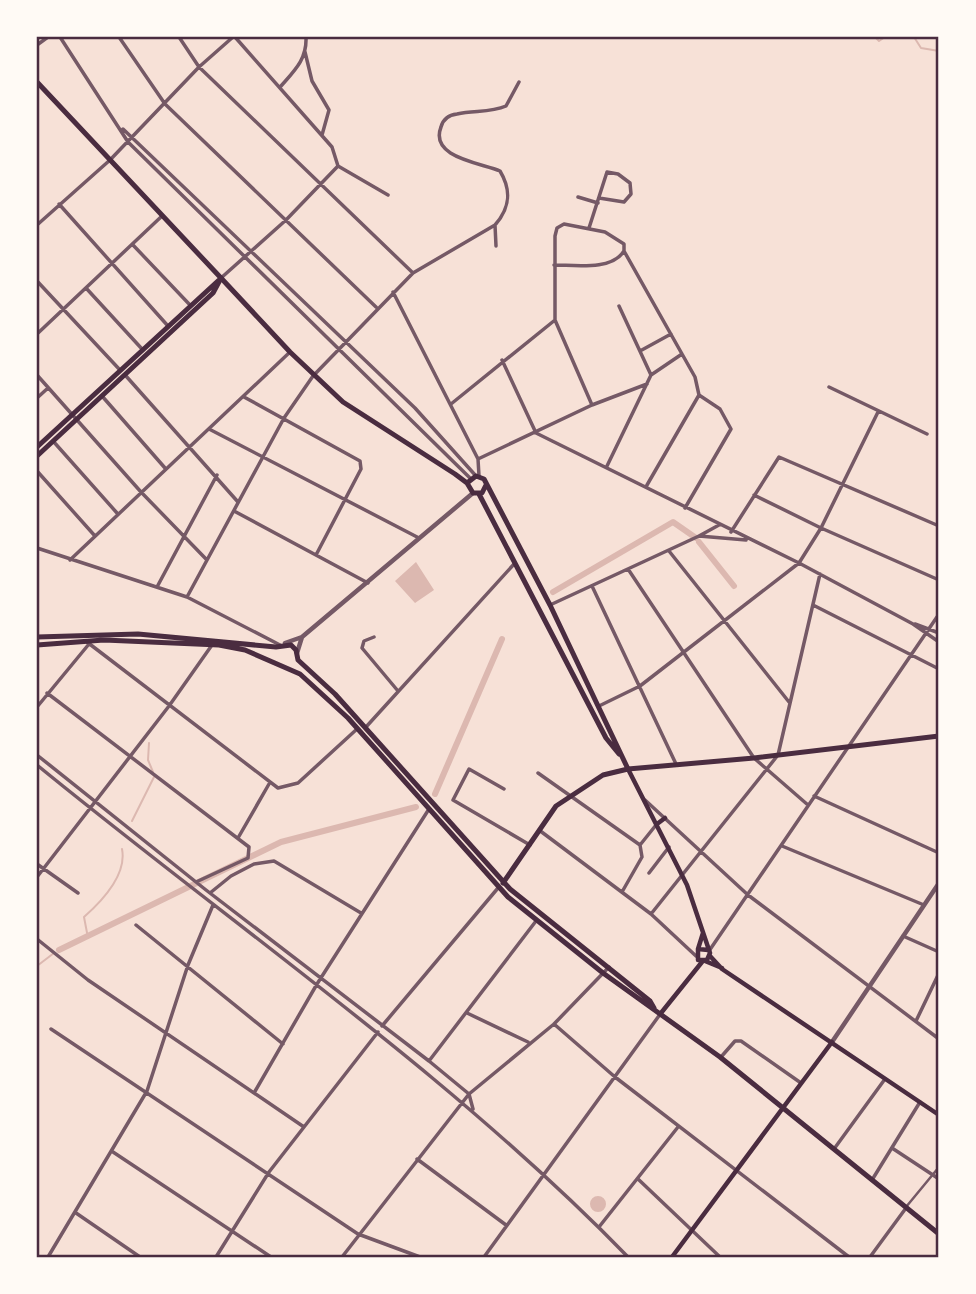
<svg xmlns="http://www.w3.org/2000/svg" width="976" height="1294" font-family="'Golos Text',sans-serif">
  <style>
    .water { fill: #dcb8b0 }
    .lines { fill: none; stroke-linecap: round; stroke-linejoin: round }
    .stream { stroke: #dcb8b0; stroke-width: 2 }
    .canal { stroke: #dcb8b0; stroke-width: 6 }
    .pedestrian { stroke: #755966; stroke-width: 2.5 }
    .minor { stroke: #755966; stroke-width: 3.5 }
    .tertiary { stroke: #755966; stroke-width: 4.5 }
    .secondary { stroke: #4a2c40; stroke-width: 4.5 }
    .primary { stroke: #4a2c40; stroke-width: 5 }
    .trunk { stroke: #4a2c40; stroke-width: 5 }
    .neatline { fill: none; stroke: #4a2c40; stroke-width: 2.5 }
  </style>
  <rect width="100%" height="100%" fill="#f7e1d7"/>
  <path class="water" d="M416,562L434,590L415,603L395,581Z
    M590 1204a8 8 0 1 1 16 0a8 8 0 1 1-16 0Z"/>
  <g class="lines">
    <path class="stream" d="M875,37L879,41L885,37
      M914,37L921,48L939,51
      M149,743L148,760L153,772
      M132,821L154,777
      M88,938L84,917C102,901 127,874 122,849
      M37,966L54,953"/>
    <path class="canal" d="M699,542L734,586
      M553,592L673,522L696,538
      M435,794L502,639
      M59,950L281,842L416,807"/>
    <path class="pedestrian" d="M906,1207L939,1167"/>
    <path class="minor" d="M60,37L128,142L470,478
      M119,37L165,104L376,307
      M179,37L199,67L413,273
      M235,37L332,147L338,166
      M37,45L48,37
      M305,52L312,81L329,110L322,135
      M281,86C295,70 307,59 306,37
      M123,129L415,408L476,476
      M338,166L388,195
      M578,197L598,203
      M59,204L168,326
      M37,225L110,160L199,67L233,37
      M495,225L496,246
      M589,228L607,172L618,174L630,183L631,194L624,202L599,198
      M133,245L190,305
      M554,265C574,265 612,271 624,251
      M221,278L286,220L338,166
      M37,281L120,370
      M86,288L142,349
      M393,292L478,459L479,476
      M619,306L651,375
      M37,334L162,216
      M640,351L671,334
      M502,360L536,433
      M37,375L141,492L206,559
      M126,376L238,502
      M829,387L927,434
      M102,396L165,468
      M244,397L360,461L361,469L316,555
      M37,398L48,388
      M451,404L555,320
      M592,405L555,320V236L557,228L564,224L605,232L624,244V251L695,377L699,395
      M209,429L419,538
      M536,433L799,563L913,624L939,642
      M53,441L117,513
      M478,459L592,405L647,384
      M607,466L651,375L682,354
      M37,471L95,536
      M647,485L699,395
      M754,495L821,528L939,580
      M685,508L731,429L720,409L699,395
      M234,511L368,583
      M731,532L779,457L939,526
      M699,536L719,525
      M37,548L187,597L280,645
      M669,551L789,702
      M70,560L290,352
      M628,569L754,758L808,805
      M592,586L676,764
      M157,587L217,475
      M187,597L284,418L313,376L413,273L495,225C510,208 512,191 500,171C482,163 429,158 441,127C443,119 449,115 457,114C474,110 490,113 506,106L519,82
      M550,605L699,536L746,540
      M813,605L939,669
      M915,624L939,633
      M374,637L364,641L362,648L398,691
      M87,642L278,788L298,783L357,729
      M47,693L249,847L248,858L196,882
      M599,706L640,686L799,563L821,528L878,412
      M37,707L89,644
      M366,727L515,563
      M37,755L206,890L429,1061L469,1094L473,1109
      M37,765C236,928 449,1073 628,1257
      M538,773L640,845L642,857L622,892
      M504,789L469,769L453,800L530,845
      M814,796L939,853
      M645,800L748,895L939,1039
      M539,830L651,914L696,956
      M238,838L269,784
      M640,845L656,825
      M782,846L924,905
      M37,864L78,893
      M649,873L669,847
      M37,877L169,706L212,645
      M210,893L231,876L254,864L274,861L361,913
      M651,914L778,755L820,574
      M136,925L283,1044
      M903,936L939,952
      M37,939L88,980L304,1127
      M709,951L939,614
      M467,1013L528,1042
      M916,1021L939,973
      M554,1024L615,1077L849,1257
      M382,1026L498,888
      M51,1029L358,1234L420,1257
      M721,1057L735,1041H741L801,1083
      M429,1061L536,921
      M254,1093L317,984L429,809
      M892,1148L939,1179
      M834,1149L885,1079
      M113,1152L271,1257
      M417,1159L506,1225
      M638,1179L720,1257
      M872,1180L920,1102
      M76,1213L140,1257
      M599,1227L678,1127
      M48,1257L147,1091L188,965L213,905
      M216,1257L269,1172L378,1032
      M342,1257L469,1094L554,1024L609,967
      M484,1257L661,1013
      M870,1257L906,1208"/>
    <path class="tertiary" d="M285,643L302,637L473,493
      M297,653L302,637
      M832,1042L939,883"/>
    <path class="secondary" d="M628,769L687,885L710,953L707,960H698V949L708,950
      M657,824L665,818
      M698,949L703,933
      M710,956L722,969L939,1115
      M705,961L722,968
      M661,1013L702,962
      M672,1257L832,1042"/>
    <path class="primary" d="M221,278L290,352L343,402L455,474L467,483L473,493H482L486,485
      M467,483L476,476L484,479L550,605L628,769
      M479,494L606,738L619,754
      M37,637L138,634L276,647L291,645L296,650L298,660L335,694L510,889L650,1001L654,1008
      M37,645L104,640L219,645L245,650L300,674L348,718L508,897L603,973L720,1057L939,1234
      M503,883L556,806L603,775L628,769L754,758L939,736"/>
    <path class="trunk" d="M37,82L221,278
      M37,447L219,280
      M37,456L213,293L221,278"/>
  </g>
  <rect width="976" height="1294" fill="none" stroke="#fffaf5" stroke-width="77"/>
  <rect x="38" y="38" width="899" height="1218" class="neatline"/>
</svg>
